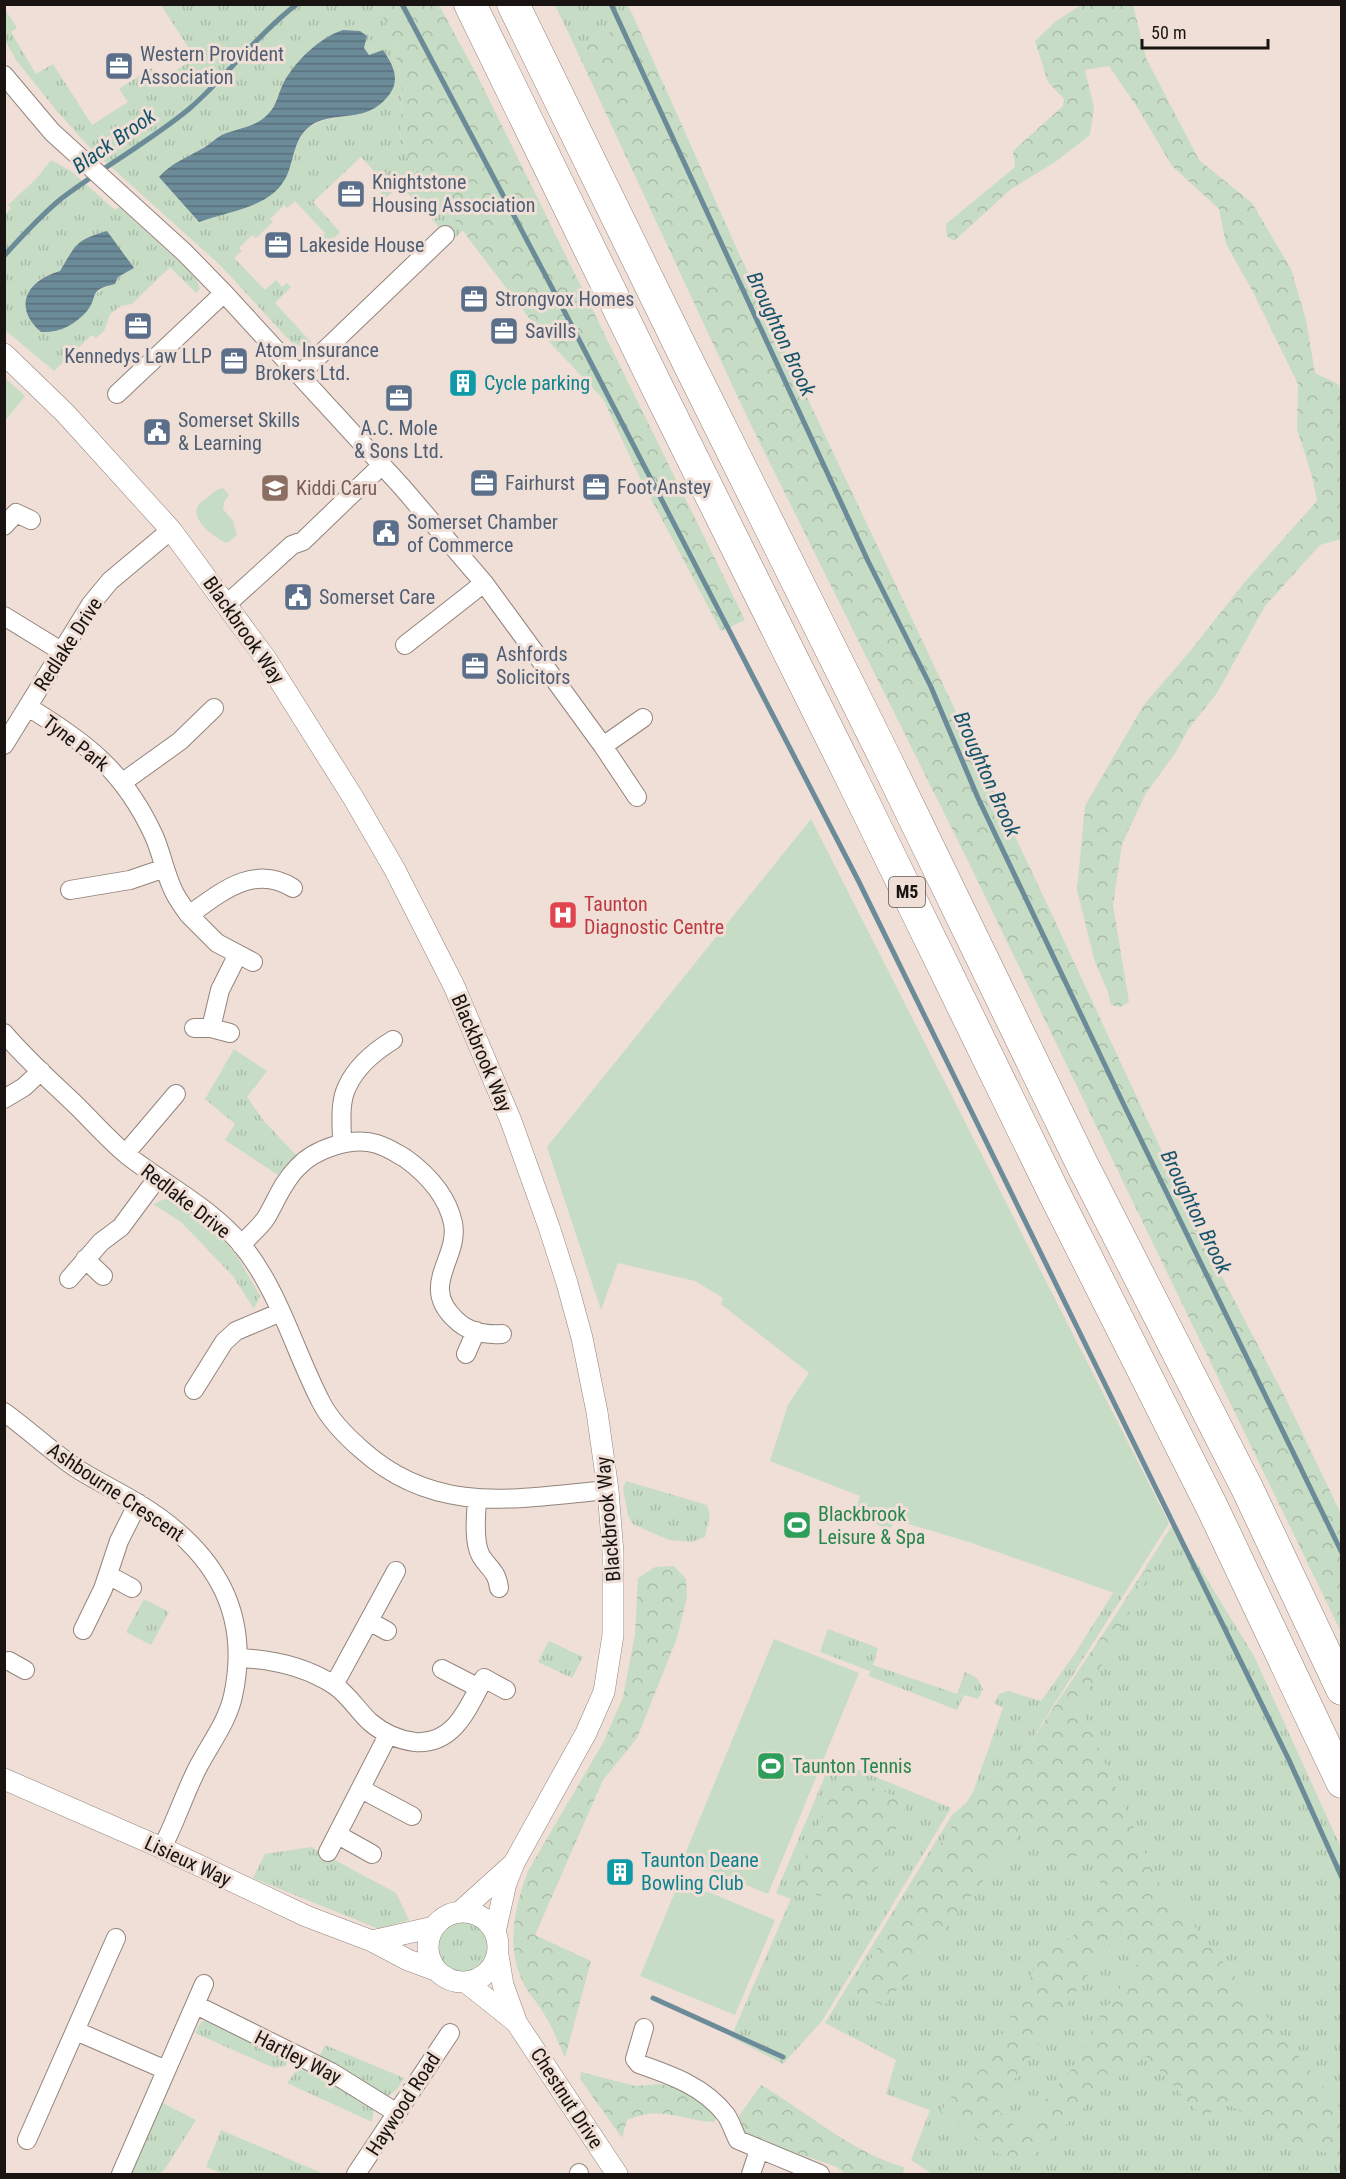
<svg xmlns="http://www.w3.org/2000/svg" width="1346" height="2179" font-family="'Roboto Condensed',sans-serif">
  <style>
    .grass { fill: url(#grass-tufts); fill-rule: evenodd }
    .forest { fill: url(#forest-crowns); fill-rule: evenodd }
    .park { fill: #c7dcc5 }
    .water { fill: url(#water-rules) }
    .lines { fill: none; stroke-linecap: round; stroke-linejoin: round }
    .stream { stroke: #6c8b99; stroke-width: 5 }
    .minor-casing { stroke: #93847c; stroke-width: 20 }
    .tertiary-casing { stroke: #93847c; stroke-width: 22 }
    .motorway-casing { stroke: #93847c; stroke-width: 33 }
    .minor { stroke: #fff; stroke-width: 18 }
    .tertiary { stroke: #fff; stroke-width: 21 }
    .motorway { stroke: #fff; stroke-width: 32 }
    .labels { text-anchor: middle; stroke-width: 6; stroke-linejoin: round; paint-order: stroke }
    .shield { fill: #efdfd6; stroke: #59514c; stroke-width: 1.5 }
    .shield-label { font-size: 18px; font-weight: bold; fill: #191411 }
    .service-label { font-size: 20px; fill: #4e5e75; stroke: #efdfd6; text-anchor: start }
    .culture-label { font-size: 20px; fill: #0d838f; stroke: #efdfd6; text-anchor: start }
    .education-label { font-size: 20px; fill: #785e54; stroke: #efdfd6; text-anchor: start }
    .street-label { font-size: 20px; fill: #191411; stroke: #efdfd6 }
    .health-label { font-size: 20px; fill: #be3a42; stroke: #efdfd6; text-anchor: start }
    .leisure-label { font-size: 20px; fill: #27864d; stroke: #efdfd6; text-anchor: start }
    .water-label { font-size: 21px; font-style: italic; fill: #15536a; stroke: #efdfd6 }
  </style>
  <defs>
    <pattern id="grass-tufts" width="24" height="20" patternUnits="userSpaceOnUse" patternTransform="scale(1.5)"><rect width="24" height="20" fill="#c7dcc5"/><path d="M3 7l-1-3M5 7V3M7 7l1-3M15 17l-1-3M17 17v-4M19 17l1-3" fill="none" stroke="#aabca8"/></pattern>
    <pattern id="forest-crowns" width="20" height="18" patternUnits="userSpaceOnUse" patternTransform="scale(1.5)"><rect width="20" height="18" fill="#c7dcc5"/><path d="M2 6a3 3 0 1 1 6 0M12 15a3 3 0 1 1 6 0" fill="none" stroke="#aabca8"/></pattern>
    <pattern id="water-rules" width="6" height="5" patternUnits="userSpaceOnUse" patternTransform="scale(1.5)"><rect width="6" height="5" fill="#6c8b99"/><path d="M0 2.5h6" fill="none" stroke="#58707b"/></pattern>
  </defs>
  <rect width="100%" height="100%" fill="#efdfd6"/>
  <path class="grass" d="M161,5H377L393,38L402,90L400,148L463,230L452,241L400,185L374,209L370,204L388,186L361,157L313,202L340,232L330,242L321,245L317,241L325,233L295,201L287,208L284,205L270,219L273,222L256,238L252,235L239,248L242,251L234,258L265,290L276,280L282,287L287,283L291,287L275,303L311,342L303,347L291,342L220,265L91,149L56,110L16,60L5,40L4,8L17,28L11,32L36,74L53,64L92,125L128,102L119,89L151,68L160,81L195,58ZM366,42L363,48L369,55L383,50L365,113C348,117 325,117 311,126C302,132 297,143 294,153C281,198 265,203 221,214L203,148L222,135L248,127L261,121L271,112L285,81Z
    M555,5H628L635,20L576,49Z
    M51,160L71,171L115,210L119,207L195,276L200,289L196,293L170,267L132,304L121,306L110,314L104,331L96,338L92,335L54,371L5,330V215L11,208L8,205L37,178ZM72,250L129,271L118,277L115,284C98,288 94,294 88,310L26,297C35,280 42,276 60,271Z
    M234,1049L267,1071L247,1097L263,1120L296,1155L278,1175L225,1140L235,1124L205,1099Z
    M165,1199L178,1202L214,1229L237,1256L260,1296L254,1309L233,1276L181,1222L153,1204Z
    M626,1481L707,1505L710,1516L705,1537L692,1542L669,1540L633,1524L628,1516L623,1488Z
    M1173,1524L1254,1656L1341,1848V2174H932L911,2160L930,2110L886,2094L896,2060L825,2023L952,1815L1031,1749Z
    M1113,1593L1123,1596L1027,1747L973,1792L1003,1708L994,1703L999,1694L1008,1691L1041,1701L1074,1655Z
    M144,1599L169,1612L151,1645L126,1632Z
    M828,1629L878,1648L873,1665L957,1694L965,1672L977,1678L983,1689L978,1699L964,1695L957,1710L869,1676L870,1671L820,1652Z
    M549,1641L583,1657L572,1678L538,1662Z
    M832,1759L951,1808L822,2021L783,2064L731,2037L791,1899L776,1893Z
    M311,1847L396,1893L409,1920L379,1929L253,1878L265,1854Z
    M438 1947a25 25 0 1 1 50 0a25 25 0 1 1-50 0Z
    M212,2018L288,2057L286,2066L274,2068L195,2033L201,2022Z
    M325,2045L404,2078L397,2089L387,2097L317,2062Z
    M307,2067L374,2109L372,2122L287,2083L295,2072Z
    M161,2102L196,2120L165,2169L159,2174H131L129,2173Z
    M221,2130L324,2174H223L206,2167Z"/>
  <path class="forest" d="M377,5H439L479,79L745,620L721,631L639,476L603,399L538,330L400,148L402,90L393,38Z
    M1081,5H1133L1146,58L1199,160L1252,203L1291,269L1306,320L1315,373L1338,384L1342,393L1341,539L1320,545L1265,606L1217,693L1189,728L1176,752L1146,793L1122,844L1113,905L1129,1002L1120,1007L1111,1005L1108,992L1095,962L1077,890L1085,806L1143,706L1191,650L1244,583L1317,501L1312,476L1297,429L1298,384L1253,292L1226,244L1219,209L1172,166L1139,110L1109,66L1085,70L1094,107L1090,135L1058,160L1011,189L954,241L947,236L946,224L1015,167L1013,151L1063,106L1064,99L1048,82L1035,41L1055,22Z
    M635,20L741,258L1047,904L1205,1244L1286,1399L1341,1514V1632L967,859L748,419L576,49Z
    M1173,1530L1079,1708L1087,1722L1156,1878L1339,2107H1341V2156L1297,2146L1223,2101L1204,2119L1146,2056L1099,2093L1023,2166L1002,2156L940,2112L1018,2009L1040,1954L1076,1934L1105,1876L1081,1855L1062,1859L1021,1833L884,2006L851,1991L973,1792L1027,1747ZM1120,1929L1140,1960L1095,2024L1071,2070L1019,2130L995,2107Z
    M674,1566L686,1579L687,1597L677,1638L637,1738L603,1780L535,1935L591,1961L565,2058C558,2041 551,2024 541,2009C536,2001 529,1994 525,1986C505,1950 514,1908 528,1871L604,1741L623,1697L635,1634L638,1578L655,1567Z
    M839,1775L909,1801L859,1909L793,1887Z
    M581,2072L635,2086L660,2084L680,2088L718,2116L714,2122C679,2120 662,2105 627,2120L622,2138L580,2079Z
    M761,2085C808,2113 850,2151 903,2167L904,2174H846L835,2166L746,2137L739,2116Z"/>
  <path class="park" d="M4,377L25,396L5,421H4Z
    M223,488L229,495L224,502L223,509L233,521L237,535L227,543C216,539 192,521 197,508C198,504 203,501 207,498C213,493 216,489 223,488Z
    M811,819L1169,1523L1123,1596L969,1542L895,1520L889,1530L854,1514L860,1496L770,1461L788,1405L809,1373L721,1304L723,1298L695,1281L618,1263L601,1310L547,1147Z
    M774,1639L859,1673L768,1894L683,1859Z
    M680,1880L775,1920L735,2015L640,1976Z"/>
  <path class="water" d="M343,30L360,31L367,36L364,48L369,55L383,50C392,63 400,78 391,92C368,127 334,108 309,127C295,138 294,157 288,173C274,208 231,210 199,222L159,177C172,162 189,157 205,147C211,143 217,137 224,134C240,128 257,127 269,113C277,105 279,90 285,80C298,59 319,38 343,30Z
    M107,231L134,268L118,277L115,284C87,290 99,296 87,311C75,325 59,333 41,332C12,307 27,280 60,271C76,244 76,240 107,231Z"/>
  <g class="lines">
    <path class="stream" d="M402,4L559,301L858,880L1289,1760L1342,1878
      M611,4L868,561L931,687L978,798L1123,1103L1342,1553
      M4,256C22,236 41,215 62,198C103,167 149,142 189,109C227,76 257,35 297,4
      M653,1998L783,2057"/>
    <g class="minor-casing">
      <path id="minor" d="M4,75L52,132L185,253L224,293L402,487L484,583L517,628L603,746L637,797
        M300,374L445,235
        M117,394L224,293
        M4,526L16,513L31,520
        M227,604L292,545L303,541L382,465
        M4,616L61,651
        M405,645L484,583
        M28,707C87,743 124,771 154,836C162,854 165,874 174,892C178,900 184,908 189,915C220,893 254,863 293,888
        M4,745L91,604L110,581L171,530
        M603,746L643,718
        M123,782L180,741L214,708
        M70,890L130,880L165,868
        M189,915L217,943L253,962
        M194,1028H211L230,1033
        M211,1028L220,990L237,956
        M4,1033C27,1060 53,1083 78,1107C94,1123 110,1141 127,1155C165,1185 210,1207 241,1244C279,1290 294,1350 321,1402C330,1420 347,1437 362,1450C437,1517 518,1498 608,1490
        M4,1099L24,1087L41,1071
        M342,1143C342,1125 339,1103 347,1087C356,1067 375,1051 393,1040
        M126,1153L176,1094
        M241,1245C249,1236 259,1228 266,1218C276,1201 283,1182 297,1168C314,1149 352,1136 377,1144C387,1147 396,1153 405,1158C427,1174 447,1195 453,1223C460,1259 418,1285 456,1320C468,1332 486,1335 502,1334
        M85,1259L103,1276
        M69,1279L101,1242L121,1227L158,1177
        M466,1354L476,1331
        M194,1390L224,1342L236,1331L281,1312
        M4,1412C29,1430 51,1451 76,1468C96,1481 118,1491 139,1504C211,1548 252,1609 233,1696C227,1723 209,1745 197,1769C184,1795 175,1823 162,1848
        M477,1500C476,1515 473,1542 481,1556C489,1569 497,1571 499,1588
        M108,1575L132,1588
        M369,1621L387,1631
        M83,1630L103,1589L119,1541L138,1503
        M238,1658C271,1659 306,1667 334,1685C349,1695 357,1710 370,1722C383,1733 398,1740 415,1742C455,1745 468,1707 484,1678L506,1690
        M9,1661L25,1670
        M442,1669L479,1688
        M334,1685L396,1571
        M361,1789L412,1816
        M338,1835L372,1854
        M328,1852L388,1735
        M196,2005L331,2072L397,2113
        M644,2028L635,2059L639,2064C671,2075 705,2087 726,2115C731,2122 734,2133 738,2140L820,2174
        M76,2031L166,2070
        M27,2140L116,1938
        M121,2174L204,1984
        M356,2174L450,2033
        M579,2174V2173
        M751,2174L759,2150"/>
    </g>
    <g class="tertiary-casing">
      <path id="tertiary" d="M4,354L65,413L171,530L266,659L354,799L395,870L454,986L511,1121L549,1227L567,1283L582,1338L597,1412L608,1490L613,1553V1635L604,1692L586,1733L514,1863L506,1883L495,1932
        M4,1779L162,1848L306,1916L372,1941L408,1960L435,1970
        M428 1947a35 35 0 1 1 70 0a35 35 0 1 1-70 0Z
        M460,1912L512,1865
        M372,1941L434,1927
        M498,1955L503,1985L516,2021
        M467,1983L516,2022L617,2174"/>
    </g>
    <g class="motorway-casing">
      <path id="motorway" d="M470,4L658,389L854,783L1054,1193L1212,1507L1342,1782
        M513,4L689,364L886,760L1081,1162L1247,1488L1342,1689"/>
    </g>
    <use href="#minor" class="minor"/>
    <use href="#tertiary" class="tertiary"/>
    <use href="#motorway" class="motorway"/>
  </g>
  <defs>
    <g id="office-square" transform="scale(1.5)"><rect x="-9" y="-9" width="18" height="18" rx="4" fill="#5c6f8a" stroke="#efdfd6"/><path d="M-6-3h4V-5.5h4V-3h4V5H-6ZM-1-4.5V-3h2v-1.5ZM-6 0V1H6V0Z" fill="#fff"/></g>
    <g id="building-square" transform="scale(1.5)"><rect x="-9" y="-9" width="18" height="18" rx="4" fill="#0f9aa8" stroke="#efdfd6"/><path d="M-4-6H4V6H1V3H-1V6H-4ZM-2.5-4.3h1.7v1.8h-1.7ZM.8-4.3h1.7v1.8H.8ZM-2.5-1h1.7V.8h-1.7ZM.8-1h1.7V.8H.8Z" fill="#fff"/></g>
    <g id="civic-square" transform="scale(1.5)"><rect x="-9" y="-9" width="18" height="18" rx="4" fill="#5c6f8a" stroke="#efdfd6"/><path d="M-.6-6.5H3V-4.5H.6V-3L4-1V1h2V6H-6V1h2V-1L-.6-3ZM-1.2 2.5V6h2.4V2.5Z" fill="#fff"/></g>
    <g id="school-square" transform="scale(1.5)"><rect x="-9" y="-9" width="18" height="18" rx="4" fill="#8d6e63" stroke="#efdfd6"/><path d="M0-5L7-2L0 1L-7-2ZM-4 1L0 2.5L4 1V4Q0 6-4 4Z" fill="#fff"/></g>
    <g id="hospital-square" transform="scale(1.5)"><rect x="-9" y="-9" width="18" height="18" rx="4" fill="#e0444e" stroke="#efdfd6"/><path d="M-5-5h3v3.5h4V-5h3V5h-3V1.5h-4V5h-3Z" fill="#fff"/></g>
    <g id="stadium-square" transform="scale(1.5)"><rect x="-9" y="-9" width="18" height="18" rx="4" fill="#2e9e5b" stroke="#efdfd6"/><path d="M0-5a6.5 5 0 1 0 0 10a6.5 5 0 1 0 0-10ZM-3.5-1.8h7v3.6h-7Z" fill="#fff"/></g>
  </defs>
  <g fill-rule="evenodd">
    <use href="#office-square" x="119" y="66"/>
    <use href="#office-square" x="351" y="194"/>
    <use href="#office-square" x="278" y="245"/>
    <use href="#office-square" x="474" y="299"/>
    <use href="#office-square" x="138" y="326"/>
    <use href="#office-square" x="504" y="331"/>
    <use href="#office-square" x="234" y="361"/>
    <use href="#building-square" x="463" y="383"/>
    <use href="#office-square" x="399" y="398"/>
    <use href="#civic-square" x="157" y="432"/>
    <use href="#office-square" x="484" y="483"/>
    <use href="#office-square" x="596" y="487"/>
    <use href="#school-square" x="275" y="488"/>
    <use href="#civic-square" x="386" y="533"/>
    <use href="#civic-square" x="298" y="597"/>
    <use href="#office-square" x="475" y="666"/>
    <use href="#hospital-square" x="563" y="915"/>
    <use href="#stadium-square" x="797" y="1525"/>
    <use href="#stadium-square" x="771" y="1766"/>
    <use href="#building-square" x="620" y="1872"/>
  </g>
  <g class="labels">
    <rect class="shield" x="889" y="877" width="36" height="30" rx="4.5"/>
    <g class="shield-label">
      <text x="907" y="898">M5</text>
    </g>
    <g class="service-label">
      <text x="140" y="61">Western Provident<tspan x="140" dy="23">Association</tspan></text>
      <text x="372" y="189">Knightstone<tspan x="372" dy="23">Housing Association</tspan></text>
      <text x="299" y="252">Lakeside House</text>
      <text x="495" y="306">Strongvox Homes</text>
      <text x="525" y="338">Savills</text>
      <text x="255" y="357">Atom Insurance<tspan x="255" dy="23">Brokers Ltd.</tspan></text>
      <text x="138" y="363" text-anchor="middle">Kennedys Law LLP</text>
      <text x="178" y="427">Somerset Skills<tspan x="178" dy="23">&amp; Learning</tspan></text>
      <text x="399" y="435" text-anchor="middle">A.C. Mole<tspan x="399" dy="23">&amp; Sons Ltd.</tspan></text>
      <text x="505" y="490">Fairhurst</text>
      <text x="617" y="494">Foot Anstey</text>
      <text x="407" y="529">Somerset Chamber<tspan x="407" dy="23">of Commerce</tspan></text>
      <text x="319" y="604">Somerset Care</text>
      <text x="496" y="661">Ashfords<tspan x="496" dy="23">Solicitors</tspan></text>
    </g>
    <g class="culture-label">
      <text x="484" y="390">Cycle parking</text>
      <text x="641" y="1867">Taunton Deane<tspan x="641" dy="23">Bowling Club</tspan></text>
    </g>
    <g class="education-label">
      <text x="296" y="495">Kiddi Caru</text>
    </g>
    <g class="street-label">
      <text transform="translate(244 630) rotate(55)" y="7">Blackbrook Way</text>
      <text transform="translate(68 644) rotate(-57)" y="7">Redlake Drive</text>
      <text transform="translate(76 743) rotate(38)" y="7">Tyne Park</text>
      <text transform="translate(482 1053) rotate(67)" y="7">Blackbrook Way</text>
      <text transform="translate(186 1201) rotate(38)" y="7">Redlake Drive</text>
      <text transform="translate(116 1492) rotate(34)" y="7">Ashbourne Crescent</text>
      <text transform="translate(608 1519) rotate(-95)" y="7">Blackbrook Way</text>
      <text transform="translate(188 1861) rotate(25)" y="7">Lisieux Way</text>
      <text transform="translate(298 2057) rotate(27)" y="7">Hartley Way</text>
      <text transform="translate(567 2098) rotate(57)" y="7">Chestnut Drive</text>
      <text transform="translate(403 2104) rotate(-57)" y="7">Haywood Road</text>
    </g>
    <g class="health-label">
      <text x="584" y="911">Taunton<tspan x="584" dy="23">Diagnostic Centre</tspan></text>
    </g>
    <g class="leisure-label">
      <text x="818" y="1521">Blackbrook<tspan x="818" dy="23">Leisure &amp; Spa</tspan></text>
      <text x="792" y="1773">Taunton Tennis</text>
    </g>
    <g class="water-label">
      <text transform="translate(114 141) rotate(-35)" y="7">Black Brook</text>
      <text transform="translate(781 334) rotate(65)" y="7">Broughton Brook</text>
      <text transform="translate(987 774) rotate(66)" y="7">Broughton Brook</text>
      <text transform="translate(1196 1212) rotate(64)" y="7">Broughton Brook</text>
    </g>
  </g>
  <rect width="1346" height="2179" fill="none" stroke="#191411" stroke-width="12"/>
  <path d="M1142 39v9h126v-9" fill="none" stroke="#191411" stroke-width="3"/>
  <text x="1151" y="39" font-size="18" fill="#191411" stroke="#efdfd6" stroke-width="4.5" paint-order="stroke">50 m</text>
</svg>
